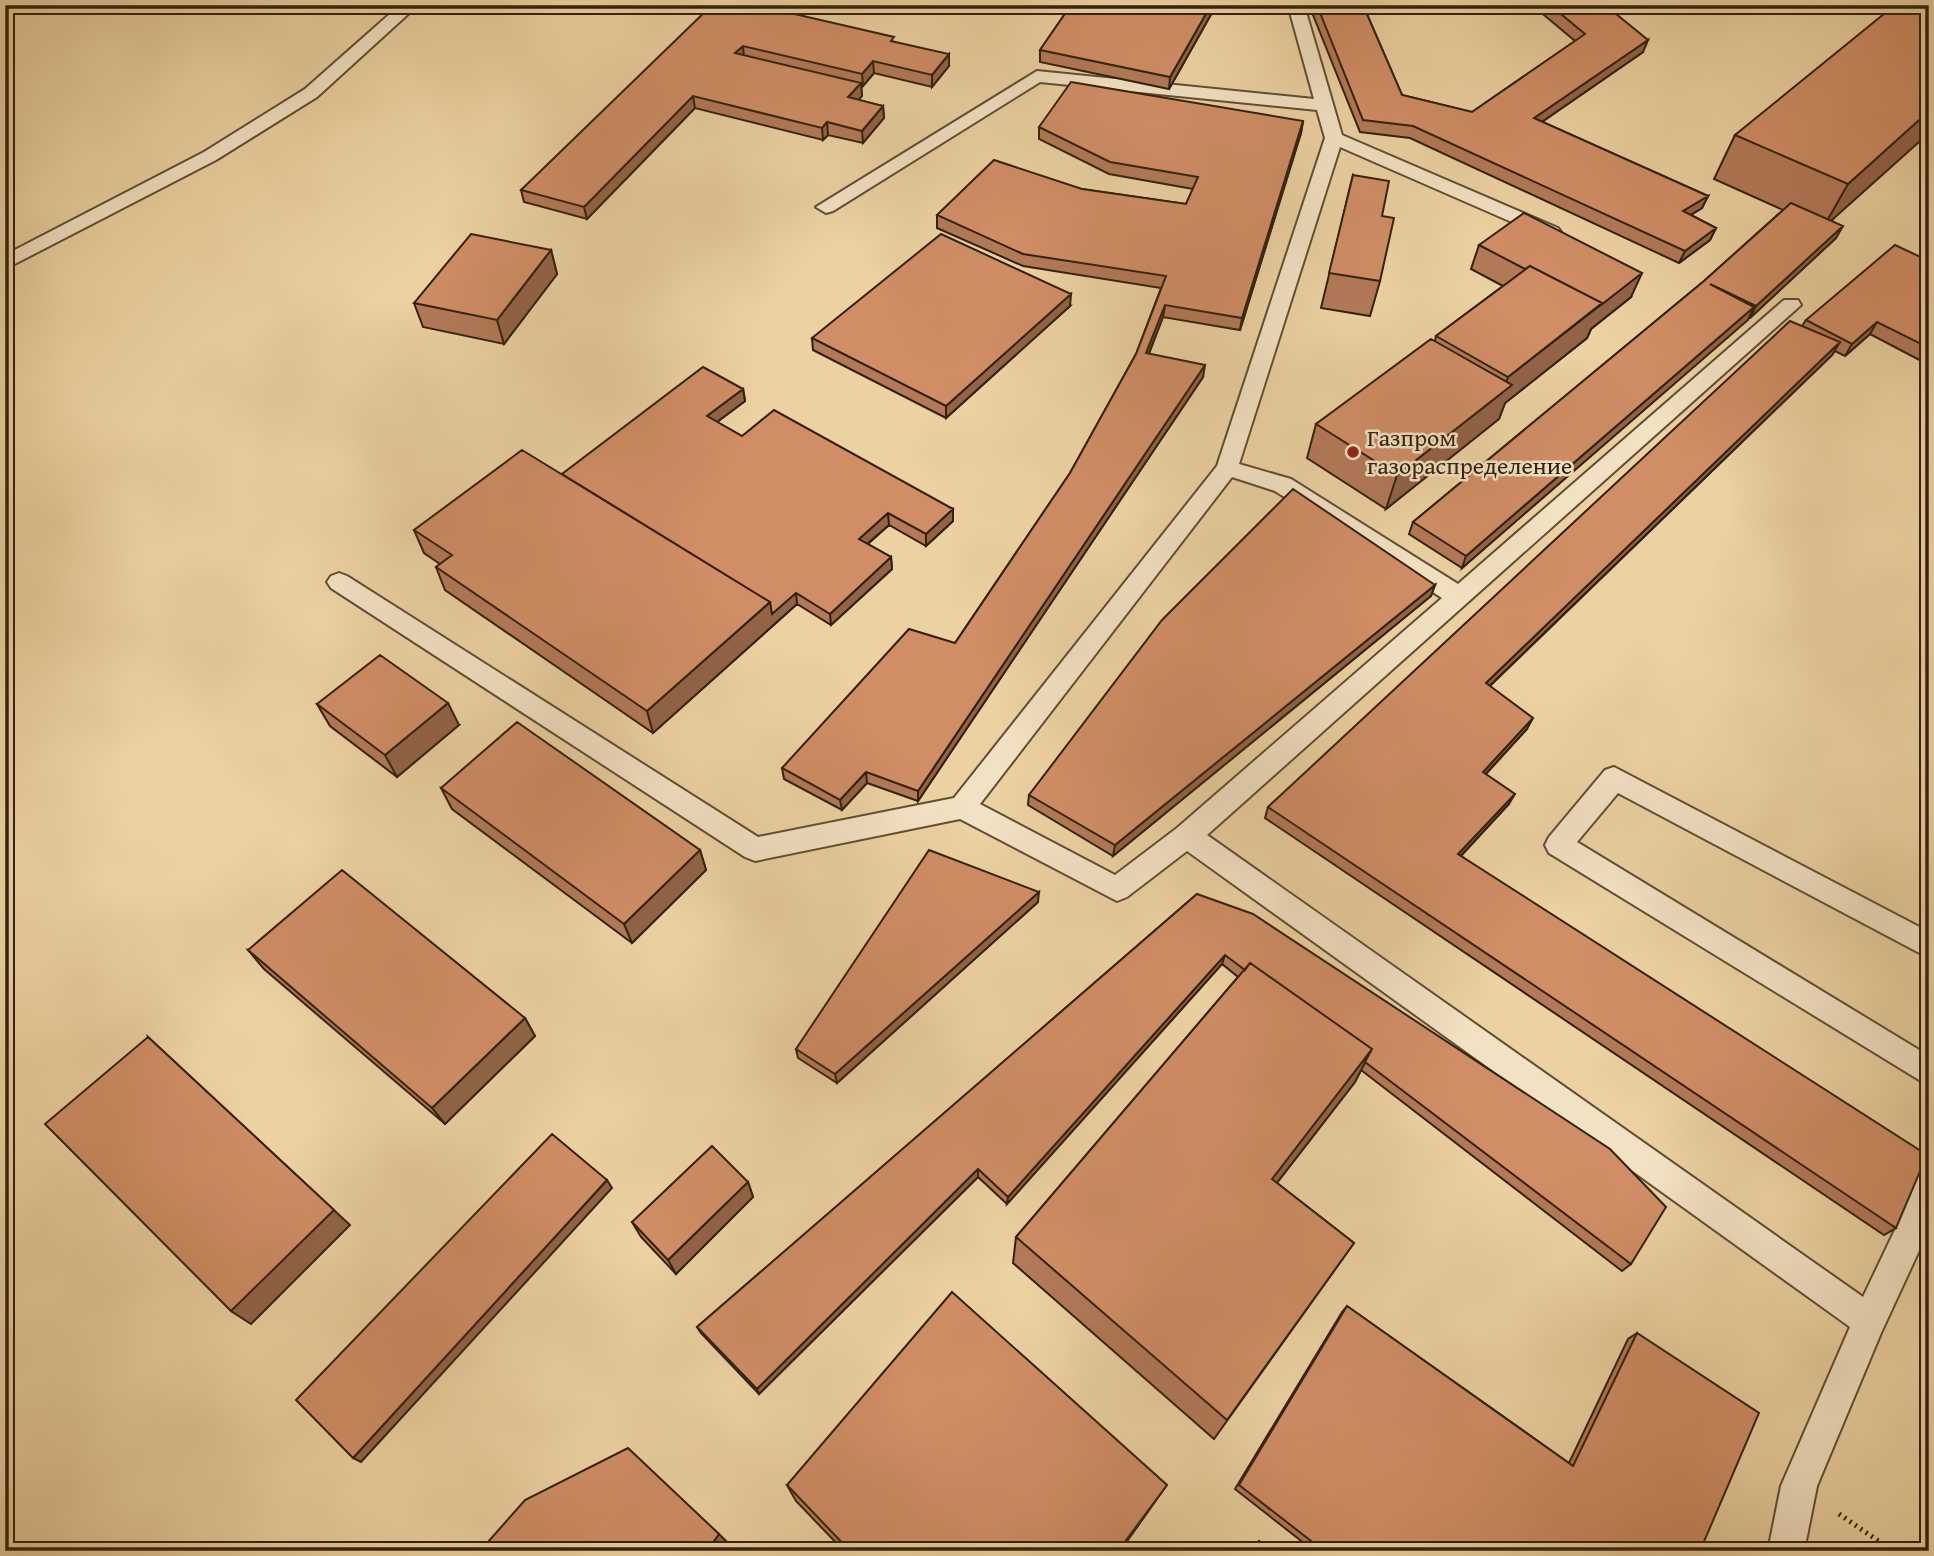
<svg xmlns="http://www.w3.org/2000/svg" width="1934" height="1556" font-family="'Gentium Book Plus',serif">
  <style>
    .lines { fill: none; stroke-linecap: round; stroke-linejoin: round }
    .service-casing { stroke: #604e32; stroke-width: 4 }
    .path { stroke: #32220c; stroke-width: 5; stroke-dasharray: 2 4.5; stroke-linecap: butt }
    .service { fill: #f3e1c3; fill-rule: evenodd }
    .wall { fill: #b37958; stroke: #32220c; stroke-width: 2 }
    .shaded-wall { fill: #926347; stroke: #32220c; stroke-width: 2 }
    .building { fill: #d08d66; stroke: #32220c; stroke-width: 2 }
    .poi-dot { fill: #8f2418; stroke: #f3e1c3; stroke-width: 2.5 }
    .labels { text-anchor: middle; stroke-width: 5; stroke-linejoin: round; paint-order: stroke }
    .poi-label { font-size: 24px; fill: #32220c; stroke: #f3e1c3; text-anchor: start }
  </style>
  <rect width="100%" height="100%" fill="#ecd1a2"/>
  <filter id="stains"><feTurbulence type="fractalNoise" baseFrequency=".00286" numOctaves="4"/><feColorMatrix values="0 0 0 0 .2 0 0 0 0 .09 0 0 0 0 .02 0 0 0 .5 -.17"/></filter>
  <radialGradient id="worn" r=".72"><stop offset=".6" stop-color="#630" stop-opacity="0"/><stop offset="1" stop-color="#630" stop-opacity=".3"/></radialGradient>
  <g class="lines">
    <g class="service-casing">
      <path id="service" d="M400,5H418L317,97L216,160L5,269V255L204,152L305,89Z
        M1288,5H1304L1342,135L1558,228L1561,232L1558,236H1544L1340,147L1239,464L1291,479L1458,584L1784,300H1798L1801,305L1207,835L1863,1297L1903,1213L1918,1170L1929,1166V1229L1881,1333L1817,1486L1804,1551H1768L1781,1486L1850,1327L1187,851L1127,897L1117,901L960,819L755,861L745,857L331,588L327,582L331,576L339,573L347,576L758,837L954,798L1217,466L1325,138L1317,110L1040,82L833,211L826,213L816,207L1037,71L1314,99ZM1232,477L1275,491L1442,598L1177,828L1115,875L980,804Z
        M1614,767L1929,932V958L1618,793L1577,842L1929,1056V1086L1549,853L1545,845L1549,837L1605,770Z"/>
    </g>
    <path class="path" d="M1839,1514L1893,1551"/>
    <use href="#service" class="service"/>
  </g>
  <path class="wall" d="M1071,5H1214L1213,11L1169,89L1040,62V50Z
    M1309,5H1363L1402,95L1472,112L1575,41L1532,5H1605L1643,52L1542,122L1708,196L1702,208L1691,215L1716,228L1710,240L1679,263L1410,138L1360,132Z
    M793,8L788,12L894,42L949,66L932,87L874,73L863,86H861L862,96L858,100L883,106L884,118L863,143L828,135L823,140L695,108L587,219L524,202L521,190Z
    M1929,14L1832,221L1836,238L1750,318H1749L1462,568L1409,534L1413,522L1704,281L1783,210L1714,179L1735,135Z
    M1303,121L1301,133L1240,330L1163,317L1149,354L1203,377L918,801L867,783L842,810L784,779L782,768L955,643L1070,473L1136,354L1161,288L1023,266L937,228V215L1082,189L1186,204L1193,189L1109,174L1039,139V127Z
    M1353,175L1382,216L1380,281L1370,316L1321,308Z
    M1479,245L1631,297L1591,329L1587,338L1505,403L1499,419L1386,509L1307,458L1316,424L1435,341L1436,336L1503,286L1471,269Z
    M551,250L557,274L504,344L423,327L414,303Z
    M1929,261V365L1870,334L1845,356L1835,351L1832,355L1490,686L1527,729L1486,774L1509,804L1461,856L1896,1228L1884,1235L1265,818L1268,807L1802,326L1806,320Z
    M1070,306L946,418L813,350L812,338Z
    M743,389L745,401L717,422L742,436L953,509V521L926,546L889,525L868,544L891,557L892,569L831,625L797,604L653,733L445,590L436,567L440,564L424,553L414,530L562,474Z
    M1435,585L1431,596L1113,856L1028,805L1029,795Z
    M317,704L459,725L397,777L330,726Z
    M441,788L700,850L706,870L632,943L452,809Z
    M1197,894L1631,1264L1622,1271L1361,1070L1355,1082L1277,1183L1354,1243L1214,1439L1013,1263L1016,1237L1238,977L1222,964L1007,1204L978,1177L759,1394L701,1333L697,1327Z
    M1038,902L837,1083L798,1058L796,1049Z
    M248,950L525,1018L535,1036L445,1124L264,969Z
    M748,1182L753,1197L676,1274L641,1237L632,1222Z
    M1347,1306L1569,1463L1628,1339L1637,1333L1700,1551H1314L1235,1489L1342,1312Z
    M787,1485L1156,1500L1120,1551H844L796,1501Z
    M1259,1541L1271,1551H1248Z"/>
  <path class="shaded-wall" d="M782,5H792L793,8L779,22L777,10Z
    M1211,5H1214L1213,11L1169,89L1170,77Z
    M1648,40L1643,52L1530,130L1534,118Z
    M743,46L744,58L735,53Z
    M949,54V66L932,87V75Z
    M873,61L874,73L863,86L862,74Z
    M861,83L862,96L849,110L848,97Z
    M693,96L695,108L587,219L584,207Z
    M883,106L884,118L863,143L862,131Z
    M1929,111V133L1823,228L1848,184Z
    M1303,121L1301,133L1240,330L1242,318Z
    M827,122L828,135L823,140L822,128Z
    M1708,196L1702,208L1677,223L1683,211Z
    M1843,226L1836,238L1750,318L1756,306Z
    M1716,228L1710,240L1679,263L1685,251Z
    M551,250L557,274L504,344L497,320Z
    M1642,273L1631,297L1591,329L1587,338L1505,403L1499,419L1386,509L1397,475L1502,393L1508,377Z
    M1071,294L1070,306L946,418V406Z
    M1165,305L1163,317L1144,365L1146,353Z
    M1754,307L1748,320L1462,568L1466,556Z
    M1877,322L1870,334L1845,356L1852,344Z
    M1840,342L1832,355L1481,694L1486,683Z
    M1205,365L1203,377L918,801V791Z
    M743,389L745,401L709,428L707,416Z
    M953,509V521L926,546V534Z
    M888,513L889,525L860,550L859,539Z
    M891,557L892,569L831,625L830,614Z
    M1435,585L1431,596L1113,856L1115,845Z
    M796,593L797,604L653,733L647,711L770,602Z
    M448,703L459,725L397,777L385,755Z
    M1533,718L1527,729L1477,783L1483,772Z
    M866,772L867,783L842,810L840,800Z
    M1515,794L1509,804L1453,864L1458,854Z
    M700,850L706,870L632,943L624,924Z
    M1039,892L1038,902L837,1083L835,1074Z
    M1225,955L1222,964L1007,1204L1008,1197Z
    M525,1018L535,1036L445,1124L432,1108Z
    M148,1037L350,1225L251,1324L231,1311Z
    M1372,1049L1355,1082L1258,1207L1272,1179Z
    M978,1169V1177L759,1394L757,1389Z
    M607,1180L612,1188L361,1462L353,1458Z
    M748,1182L753,1197L676,1274L668,1260Z
    M1167,1485L1120,1551H1118Z
    M719,1534L732,1547L730,1551H707Z"/>
  <path class="building" d="M712,5H782L777,10L894,37L891,41L949,54L932,75L873,61L862,74L743,46L735,53L861,83L848,97L883,106L862,131L827,122L822,128L693,96L584,207L521,190Z
    M1071,5H1211L1170,77L1040,50Z
    M1317,5H1363L1402,95L1472,112L1585,34L1550,5H1605L1648,40L1534,118L1708,196L1683,211L1716,228L1685,251L1413,126L1363,120Z
    M1895,5H1905L1929,14V111L1848,184L1735,135Z
    M1071,82L1303,121L1242,318L1165,305L1146,353L1205,365L918,791L866,772L840,800L782,768L909,629L955,643L1070,473L1136,354L1166,276L1023,254L937,215L994,160L1082,189L1186,204L1198,177L1110,162L1039,127Z
    M1353,175L1389,181L1382,216L1394,218L1380,281L1329,273Z
    M1791,203L1843,226L1756,306L1710,284L1754,307L1466,556L1413,522L1704,281Z
    M1524,213L1642,273L1601,305L1602,303L1530,266L1525,269L1479,245Z
    M471,234L551,250L497,320L414,303Z
    M941,234L1071,294L946,406L812,338Z
    M1895,245L1929,261V348L1877,322L1852,344L1806,320Z
    M1530,266L1602,303L1508,377L1436,336Z
    M1790,321L1840,342L1486,683L1533,718L1483,772L1515,794L1458,854L1927,1155L1896,1228L1268,807Z
    M1431,339L1512,385L1397,475L1316,424Z
    M703,367L743,389L707,416L742,436L774,410L953,509L926,534L888,513L859,539L891,557L830,614L796,593L772,614L770,602L562,474Z
    M522,450L770,602L647,711L436,567L452,555L414,530Z
    M1293,489L1435,585L1115,845L1029,795L1162,620Z
    M380,655L448,703L385,755L317,704Z
    M517,722L700,850L624,924L441,788Z
    M929,850L1039,892L835,1074L796,1049Z
    M342,870L525,1018L432,1108L248,950Z
    M1197,894L1253,914L1610,1149L1666,1207L1631,1264L1365,1062L1372,1049L1250,963L1245,970L1225,955L1008,1197L978,1169L757,1389L697,1327Z
    M1250,963L1372,1049L1272,1179L1354,1243L1227,1420L1016,1237Z
    M148,1037L334,1210L231,1311L45,1124Z
    M552,1134L607,1180L353,1458L296,1400Z
    M712,1146L748,1182L668,1260L632,1222Z
    M952,1292L1167,1485L1118,1551H850L787,1485Z
    M1347,1306L1573,1466L1637,1333L1759,1413L1700,1551H1324L1239,1485Z
    M628,1448L719,1534L707,1551H480L525,1500Z
    M1259,1541L1271,1551H1253Z"/>
  <circle class="poi-dot" cx="1353" cy="452" r="7"/>
  <g class="labels">
    <g class="poi-label">
      <text x="1367" y="446">Газпром<tspan x="1367" dy="28">газораспределение</tspan></text>
    </g>
  </g>
  <rect width="1934" height="1556" fill="none" stroke="#ecd1a2" stroke-width="28"/>
  <rect x="7" y="7" width="1920" height="1542" fill="none" stroke="#32220c" stroke-width="3.5"/>
  <rect x="14" y="14" width="1906" height="1528" fill="none" stroke="#32220c" stroke-width="2"/>
  <rect width="100%" height="100%" filter="url(#stains)"/>
  <rect width="100%" height="100%" fill="url(#worn)"/>
</svg>
